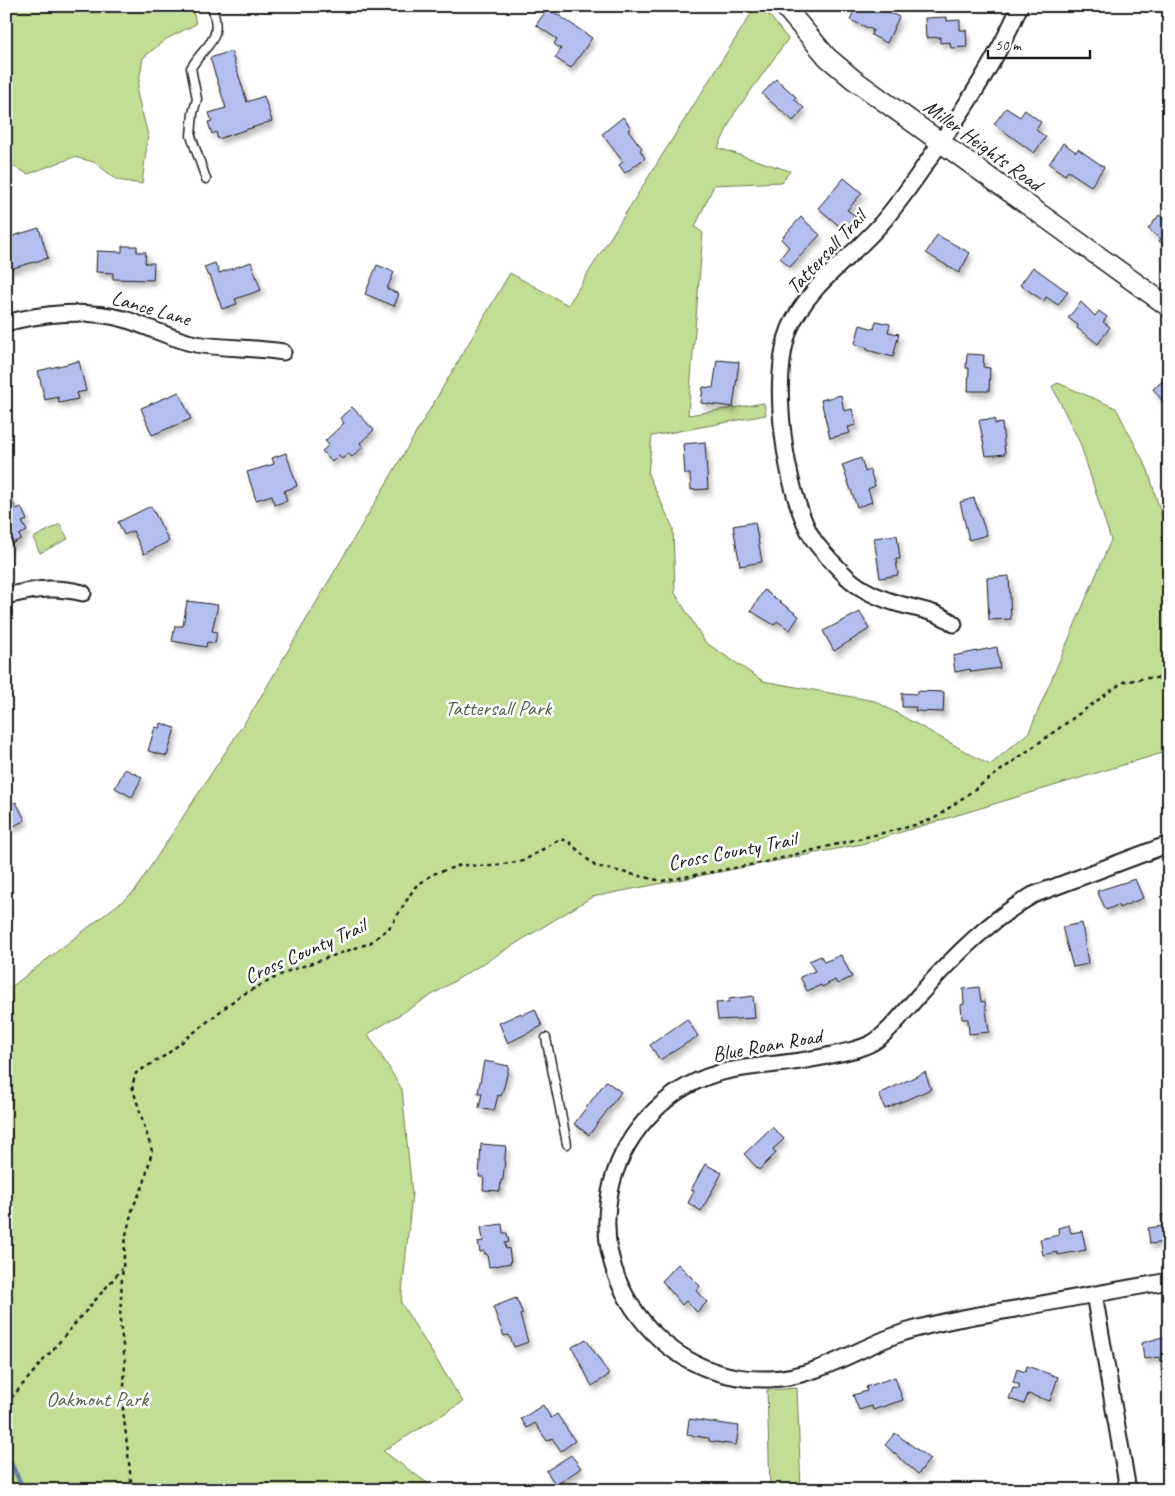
<svg xmlns="http://www.w3.org/2000/svg" width="1175" height="1496" font-family="Caveat,sans-serif">
  <style>
    .green { fill: #c2dd94; stroke: #6f7c58 }
    .lines { fill: none; stroke-linecap: round; stroke-linejoin: round }
    .stream { stroke: #67839d; stroke-width: 4.5 }
    .building { fill: #b4beef; stroke: #1c1c1c; filter: url(#shadow) }
    .service-casing { stroke: #1c1c1c; stroke-width: 11 }
    .minor-casing { stroke: #1c1c1c; stroke-width: 19 }
    .tertiary-casing { stroke: #1c1c1c; stroke-width: 22 }
    .path { stroke: #1c1c1c; stroke-width: 2.5; stroke-dasharray: 4 4; stroke-linecap: butt }
    .service { stroke: #fff; stroke-width: 8 }
    .minor { stroke: #fff; stroke-width: 15 }
    .tertiary { stroke: #fff; stroke-width: 19 }
    .labels { text-anchor: middle; stroke-width: 5; stroke-linejoin: round; paint-order: stroke }
    .street-label { font-size: 21px; fill: #1c1c1c; stroke: #fff }
    .park-label { font-size: 21px; fill: #566046; stroke: #fff }
  </style>
  <defs>
    <filter id="shadow"><feDropShadow dx="3" dy="5" stdDeviation="2.5" flood-color="#0004"/></filter>
  </defs>
  <rect width="100%" height="100%" fill="#fff"/>
  <filter id="ink" filterUnits="userSpaceOnUse"><feTurbulence type="fractalNoise" baseFrequency=".02" numOctaves="2"/><feDisplacementMap in="SourceGraphic" scale="10" xChannelSelector="R" yChannelSelector="G"/><feConvolveMatrix kernelMatrix="1 2 1 2 8 2 1 2 1" color-interpolation-filters="sRGB"/></filter>
  <g filter="url(#ink)">
    <path class="green" d="M6,6H192L196,24L166,39L143,58L137,93L148,135L142,184L117,180L94,162L74,157L28,174L6,163Z
      M756,6H762L788,39L734,114L718,148L790,171L782,182L714,185L695,227L703,233L688,415L764,403L766,415L652,436L648,474L673,528L675,593L705,642L763,681L875,701L990,765L1029,732L1111,540L1080,443L1052,386L1058,383L1116,408L1148,470L1169,541V751L862,844L592,897L368,1034L402,1089L412,1194L401,1303L463,1402L383,1451L437,1490H6V991L134,892L256,705L510,273L568,305Z
      M60,524L68,539L40,553L33,538Z
      M797,1388L801,1490H770L767,1390Z"/>
    <g class="lines">
      <path class="stream" d="M6,1453L21,1484L30,1490"/>
    </g>
    <path class="building" d="M856,6H875L899,17L887,43L871,35L873,30L850,20Z
      M548,8L592,38L571,68L555,58L561,49L554,44L557,39L536,25Z
      M947,17V21L960,20V30H966L967,47L951,48L950,42L940,43V37L926,38L925,18Z
      M231,51L247,102L264,96L272,121L218,139L216,132L212,134L208,122L212,121L209,113L226,108L210,58Z
      M776,79L796,97L794,99L804,108L793,121L762,94Z
      M1006,108L1020,117L1025,110L1041,122L1036,130L1046,137L1034,153L994,124Z
      M623,117L631,128L628,130L642,148L640,150L645,158L625,173L619,165L623,162L602,134Z
      M1063,143L1076,152L1078,149L1104,167L1091,186L1068,171L1065,175L1049,164Z
      M844,178L862,193L847,210L856,216L844,230L818,208Z
      M1159,215L1169,222V249L1159,241L1161,239L1148,229Z
      M801,217L820,235L790,267L780,258L789,247L781,239Z
      M39,228L48,258L6,270V238Z
      M937,235L970,253L959,273L926,253Z
      M122,246H137V252H146L145,263H154L153,280L113,279V273L96,272L97,251L122,252Z
      M251,262L261,290L235,299L237,304L222,309L210,275L208,276L204,267L215,263L219,273Z
      M377,265L394,272L387,289L399,294L394,306L365,294Z
      M1033,267L1068,292L1058,305L1046,297L1044,301L1020,285Z
      M1081,302L1095,316L1099,311L1107,317L1103,322L1110,327L1098,344L1077,328L1078,325L1068,318Z
      M876,321L890,324L888,332L899,334L893,357L867,350L868,348L855,344L860,325L874,329Z
      M967,354L984,355L983,367L990,368L989,391H968L969,368H966Z
      M717,360L739,362L733,407L701,403L703,387L713,388Z
      M79,361L86,391L76,393L78,399L59,403L58,397L45,400L38,371Z
      M1169,376V409L1153,389Z
      M179,392L191,419L152,435L141,408Z
      M841,395L844,411L852,409L856,425L848,427L850,433L830,438L821,400Z
      M352,407L374,430L360,443L363,447L352,457L348,453L342,459L339,455L332,462L322,451L329,445L325,441L344,423L340,418Z
      M995,419V424L1002,423L1005,454L986,456L979,420Z
      M705,442L708,489L691,490L690,474H685L683,444Z
      M286,453L297,486L284,491L287,501L274,505L272,495L256,500L247,472L274,464L272,458Z
      M861,458L865,472L870,470L875,486L868,489L872,502L857,507L842,465Z
      M6,489L16,509L21,507L27,520L22,522L27,531L19,535L21,539L6,546Z
      M974,498L987,535L969,540L960,502Z
      M151,506L169,541L144,554L133,531L124,535L118,522Z
      M755,522L762,562L740,566L733,526Z
      M897,535L900,559H896L898,575L880,578L874,538Z
      M1009,576L1011,619L989,620L987,578Z
      M764,590L799,616L790,630L777,621L774,625L751,611Z
      M187,601L218,605L212,631L217,632L215,643L207,642L206,647L172,641L175,626H183Z
      M860,612L869,629L834,651L823,631Z
      M997,647L1000,668L971,672L970,669L955,672L953,656Z
      M917,691L944,692L943,712L915,711L916,707H902V693L917,694Z
      M161,723L175,728L167,756L148,751L155,727L160,728Z
      M125,769L142,777L132,797L115,788Z
      M16,802L25,820L10,828L6,819V807Z
      M1135,879L1143,898L1119,908L1118,905L1106,910L1097,891Z
      M1082,923L1088,964L1073,967L1062,927Z
      M841,955L852,977L837,984L835,980L822,987L821,985L807,991L800,977L815,971L809,961L821,956L824,962Z
      M979,987L981,1002L985,1001L989,1032L969,1034L968,1019H962L961,1005L964,1004L963,989Z
      M753,996L755,1018L718,1020L716,1003L729,1002V999Z
      M535,1009L542,1026L508,1043L499,1023L521,1013L522,1015Z
      M687,1019L698,1036L660,1060L650,1045Z
      M484,1061L509,1066L505,1083L501,1096L498,1095L494,1111L479,1108L482,1093H478Z
      M925,1072L931,1089L885,1109L879,1094Z
      M606,1081L621,1092L589,1135L574,1124Z
      M772,1127L784,1139L773,1149L776,1153L759,1170L744,1154Z
      M481,1144L506,1146L503,1180H501L500,1191L483,1190L484,1177H479Z
      M705,1164L722,1173L701,1211L688,1203L694,1191L691,1190Z
      M1169,1214V1246L1167,1242L1150,1244L1148,1228L1163,1226L1161,1215Z
      M502,1224L503,1233H507L509,1242L505,1243L506,1249L509,1248L511,1263L489,1267L487,1254H485L484,1251L480,1252L478,1242L483,1241L481,1227Z
      M1069,1225L1071,1233L1082,1231L1086,1250L1058,1255L1057,1252L1043,1255L1040,1239L1059,1235L1058,1228Z
      M678,1264L700,1286L696,1291L707,1302L697,1312L686,1301L682,1305L662,1281Z
      M516,1298L523,1314L520,1315L528,1342L514,1347L509,1335L504,1336L493,1307Z
      M1169,1335V1361L1161,1362L1160,1357L1144,1359L1142,1343Z
      M586,1339L609,1375L592,1386L572,1347Z
      M1027,1366L1058,1377L1050,1401L1028,1394L1024,1404L1009,1399L1013,1388L1019,1389L1020,1385L1013,1382L1017,1369L1025,1372Z
      M895,1377L903,1400L873,1410L872,1406L859,1410L853,1395L867,1391L866,1387Z
      M543,1405L551,1418L557,1414L575,1441L561,1451L552,1438L547,1441L535,1423L527,1428L521,1419Z
      M689,1419L739,1426L736,1445L709,1441V1438L687,1435Z
      M895,1433L930,1459L918,1474L885,1445Z
      M571,1455L581,1468L556,1485L546,1471Z"/>
    <g class="lines">
      <g class="service-casing">
        <path id="service" d="M206,179L191,136L193,113L197,99L191,68C208,40 223,43 212,6
          M546,1038L567,1144"/>
      </g>
      <g class="minor-casing">
        <path id="minor" d="M6,323C43,313 87,309 124,319C148,326 171,339 196,344C225,349 254,347 283,352
          M6,596C36,589 53,586 83,593
          M954,624C939,612 921,610 903,605C884,600 862,591 847,577C837,567 820,550 813,539C785,493 769,378 790,328C808,286 851,258 880,225C900,202 917,177 934,152C967,105 997,59 1020,6
          M1169,844L1033,895C990,920 954,956 921,993C907,1008 894,1027 878,1039C867,1048 846,1052 831,1055C797,1064 761,1064 727,1071C671,1083 626,1129 612,1183C601,1228 607,1269 633,1308C665,1355 713,1381 770,1379C820,1377 860,1346 905,1332C941,1321 978,1315 1015,1309C1066,1299 1118,1290 1169,1281
          M1094,1294L1128,1490"/>
      </g>
      <g class="tertiary-casing">
        <path id="tertiary" d="M784,6L827,57L853,79L1169,307"/>
      </g>
      <path class="path" d="M6,1404L122,1269
        M132,1490L123,1409L125,1362L120,1321L122,1277L126,1235L133,1207L144,1184L152,1151L132,1086L136,1073L166,1055L238,997L286,972L370,943L390,927L415,887L433,874L461,865L490,866L523,861L560,839L568,841L595,866L662,881L761,863L919,824L935,818L1123,682L1146,678H1169"/>
      <use href="#service" class="service"/>
      <use href="#minor" class="minor"/>
      <use href="#tertiary" class="tertiary"/>
    </g>
  </g>
  <g class="labels">
    <g class="street-label">
      <text transform="translate(983 145) rotate(36)" y="7">Miller Heights Road</text>
      <text transform="translate(826 252) rotate(-47)" y="7">Tattersall Trail</text>
      <text transform="translate(151 308) rotate(16)" y="7">Lance Lane</text>
      <text transform="translate(732 851) rotate(-11)" y="7">Cross County Trail</text>
      <text transform="translate(305 951) rotate(-24)" y="7">Cross County Trail</text>
      <text transform="translate(767 1045) rotate(-10)" y="7">Blue Roan Road</text>
    </g>
    <g class="park-label">
      <text x="498" y="715">Tattersall Park</text>
      <text x="97" y="1406">Oakmont Park</text>
    </g>
  </g>
  <rect width="1175" height="1496" fill="none" stroke="#fff" stroke-width="25"/>
  <rect x="12" y="12" width="1150" height="1471" fill="none" stroke="#1c1c1c" stroke-width="2" filter="url(#ink)"/>
  <path d="M988 50v8h102v-8" fill="none" stroke="#1c1c1c" stroke-width="2.5"/>
  <text x="995" y="50" font-size="15" fill="#1c1c1c" stroke="#ffffff" stroke-width="4" paint-order="stroke">50 m</text>
</svg>
